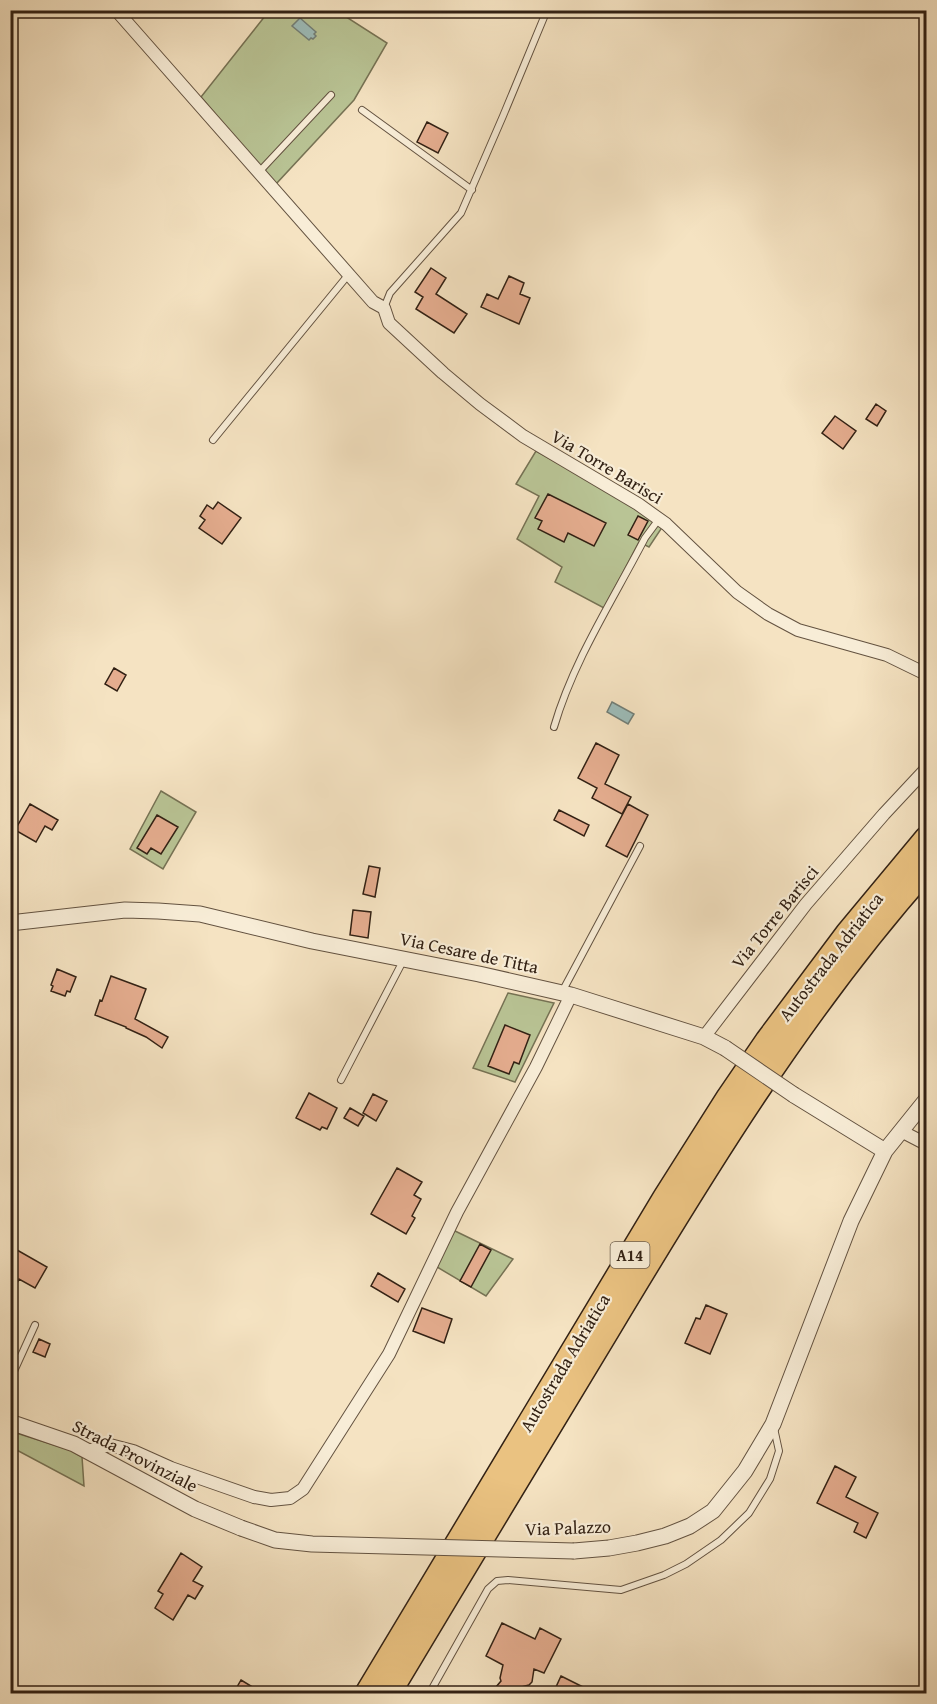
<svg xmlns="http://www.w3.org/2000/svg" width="937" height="1704" font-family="'Gentium Book Plus',serif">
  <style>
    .green { fill: #b9c495; stroke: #767254; stroke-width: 1.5 }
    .water { fill: #9dbdba; stroke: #727f78; stroke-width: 1.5 }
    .building { fill: #e5ad8f; stroke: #322114; stroke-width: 1.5 }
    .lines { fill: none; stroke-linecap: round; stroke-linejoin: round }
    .service-casing { stroke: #635240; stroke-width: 8 }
    .minor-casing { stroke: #635240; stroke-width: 14 }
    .tertiary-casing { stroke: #635240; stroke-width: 17 }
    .motorway-casing { stroke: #322114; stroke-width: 25 }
    .service { stroke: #f8edd7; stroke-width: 6 }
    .minor { stroke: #f8edd7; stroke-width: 12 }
    .tertiary { stroke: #f8edd7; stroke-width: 15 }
    .motorway { stroke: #eac281; stroke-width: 22 }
    .tertiary-bridge-casing { stroke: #635240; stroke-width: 17; stroke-linecap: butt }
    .tertiary-bridge { stroke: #f8edd7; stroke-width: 15 }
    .labels { text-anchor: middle; stroke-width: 4.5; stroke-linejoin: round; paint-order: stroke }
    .shield { fill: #f8edd7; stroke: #6d5e4e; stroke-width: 1.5 }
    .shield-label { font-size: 16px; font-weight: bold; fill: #322114 }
    .street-label { font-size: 18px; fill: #322114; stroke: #f8edd7 }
  </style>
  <rect width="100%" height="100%" fill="#f5e3c2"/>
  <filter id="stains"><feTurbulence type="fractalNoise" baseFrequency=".00333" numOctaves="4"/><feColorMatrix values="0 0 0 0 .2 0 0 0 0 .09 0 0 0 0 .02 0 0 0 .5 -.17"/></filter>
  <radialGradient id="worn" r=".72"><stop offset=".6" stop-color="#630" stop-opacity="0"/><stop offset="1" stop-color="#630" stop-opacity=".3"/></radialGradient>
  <path class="green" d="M269,11H337L387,43L354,100L275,185L201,97Z
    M536,451L630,503L663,526L649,547L639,542L604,608L555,582L562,567L517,539L539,496L516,484Z
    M161,791L196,812L163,869L130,849Z
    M508,993L554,1003L515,1082L473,1068Z
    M453,1230L513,1259L486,1296L437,1267Z
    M10,1431L70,1450L82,1457L84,1486L11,1447Z"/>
  <path class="water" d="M300,18L316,32L314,34L316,36L313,39L311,38L309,40L292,26Z
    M612,702L634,714L628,724L607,712Z"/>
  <path class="building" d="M427,122L448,133L438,153L417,142Z
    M431,268L446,278L436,294L467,314L454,333L416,309L423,297L415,292Z
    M509,276L524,283L520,294L530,298L519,324L481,307L487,294L498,299Z
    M876,404L886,411L877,426L866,419Z
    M835,416L856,431L843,449L822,433Z
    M548,494L606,523L594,546L568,533L564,542L538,529L542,521L535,518Z
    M218,502L241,518L222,544L199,528L205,520L200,516L207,505L213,509Z
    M638,516L648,521L638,540L628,535Z
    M114,668L126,675L117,691L105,684Z
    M596,743L619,755L605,784L631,797L622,814L592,798L597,788L578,778Z
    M30,804L58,820L52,830L45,826L36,842L15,830Z
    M628,804L648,815L627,857L606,846Z
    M559,810L589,825L584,836L554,820Z
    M157,815L178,827L161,854L151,848L147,854L137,848Z
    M369,866L380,868L375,897L363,894Z
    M353,910L371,912L368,938L350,935Z
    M57,969L76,977L70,992L67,991L65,996L51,991L53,986L51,985Z
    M111,976L146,989L135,1019L168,1037L162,1048L146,1037L126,1028V1027L95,1015L100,1000L102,1001Z
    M505,1025L530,1035L519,1064L514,1062L509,1074L488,1066Z
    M309,1093L337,1108L327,1129L322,1127L320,1130L296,1118Z
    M373,1094L387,1101L376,1121L363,1113Z
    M350,1108L364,1116L358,1126L344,1118Z
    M397,1168L422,1182L414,1195L421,1199L412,1216L415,1218L406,1234L371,1214Z
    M480,1244L491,1250L471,1287L460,1281Z
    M10,1246L47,1267L35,1288L19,1279L10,1298Z
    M378,1273L405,1289L398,1302L371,1286Z
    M706,1305L727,1314L710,1354L685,1343L696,1318L700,1319Z
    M422,1308L452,1319L444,1343L413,1331Z
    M39,1339L50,1344L45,1357L33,1352Z
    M835,1466L856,1477L846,1497L878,1513L866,1538L854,1532L858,1523L817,1503Z
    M181,1553L202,1567L193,1581L203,1586L195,1599L188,1595L173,1620L155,1608L163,1594L158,1591Z
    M502,1623L535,1639L540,1628L561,1639L544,1673L534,1669L532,1682L529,1685L521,1687L522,1694H490L501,1681L500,1678L503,1665L486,1656Z
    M561,1676L597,1694H569L556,1687Z
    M241,1680L264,1694H233Z"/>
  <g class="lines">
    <g class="service-casing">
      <path id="service" d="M362,110L472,190
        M259,172L331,95
        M384,308L390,293L461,213L503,116L547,10
        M213,440L349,274
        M554,727C574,659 613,600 645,538L659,519
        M562,992L640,846
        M341,1080L403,961
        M10,1380L35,1325
        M429,1694L488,1589L497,1581L508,1580L621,1590L664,1575L686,1564L721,1540L749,1513L770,1479L779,1451L774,1428"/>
    </g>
    <g class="minor-casing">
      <path id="minor" d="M116,10L373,302L384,308L389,323L443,373L480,404L523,436L638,504L666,524L737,592L768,614L798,630L887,655L926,674
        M704,1037L806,904L884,814L926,769
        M901,1131L926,1144
        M87,1451L110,1445L133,1451L171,1468L254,1497L271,1500L290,1498L303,1489L389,1354L457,1212L536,1067L571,995"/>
    </g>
    <g class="tertiary-casing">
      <path id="tertiary" d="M10,923L125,910L158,911L200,914L312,941L479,974L571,995L704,1037L725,1048
        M794,1095L885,1151
        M10,1422L74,1444L195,1509L241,1528
        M574,1551L609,1548L637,1543L665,1536L690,1526L713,1511L745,1471L773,1424L851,1221L885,1151L926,1100"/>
    </g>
    <g class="motorway-casing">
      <path id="motorway" d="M366,1694L664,1198L728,1097L767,1040L847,933L926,838
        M389,1694C462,1572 536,1450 609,1329C705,1169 802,1010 926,870"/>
    </g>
    <use href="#service" class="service"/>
    <use href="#minor" class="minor"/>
    <use href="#tertiary" class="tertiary"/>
    <use href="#motorway" class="motorway"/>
    <g class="tertiary-bridge-casing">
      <path id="tertiary-bridge" d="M725,1048L794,1095
        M241,1528L275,1540L312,1544L574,1551"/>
    </g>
    <use href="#tertiary-bridge" class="tertiary-bridge"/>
  </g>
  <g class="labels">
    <rect class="shield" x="610.5" y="1242" width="39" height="26" rx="4.5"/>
    <g class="shield-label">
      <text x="630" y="1261">A14</text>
    </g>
    <g class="street-label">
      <text transform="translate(607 467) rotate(31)" y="6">Via Torre Barisci</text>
      <text transform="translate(775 917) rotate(-51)" y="6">Via Torre Barisci</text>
      <text transform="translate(469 953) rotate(12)" y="6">Via Cesare de Titta</text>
      <text transform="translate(831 957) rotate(-52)" y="6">Autostrada Adriatica</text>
      <text transform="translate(565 1363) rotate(-59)" y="6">Autostrada Adriatica</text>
      <text transform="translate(135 1456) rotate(27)" y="6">Strada Provinziale</text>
      <text transform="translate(568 1528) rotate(-2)" y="6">Via Palazzo</text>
    </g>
  </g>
  <rect width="937" height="1704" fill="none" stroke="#f5e3c2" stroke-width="36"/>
  <rect x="12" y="12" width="913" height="1680" fill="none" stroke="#322114" stroke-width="3"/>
  <rect x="18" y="18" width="901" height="1668" fill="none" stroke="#322114" stroke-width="1.5"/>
  <rect width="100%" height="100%" filter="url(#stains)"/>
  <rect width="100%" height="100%" fill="url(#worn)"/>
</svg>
